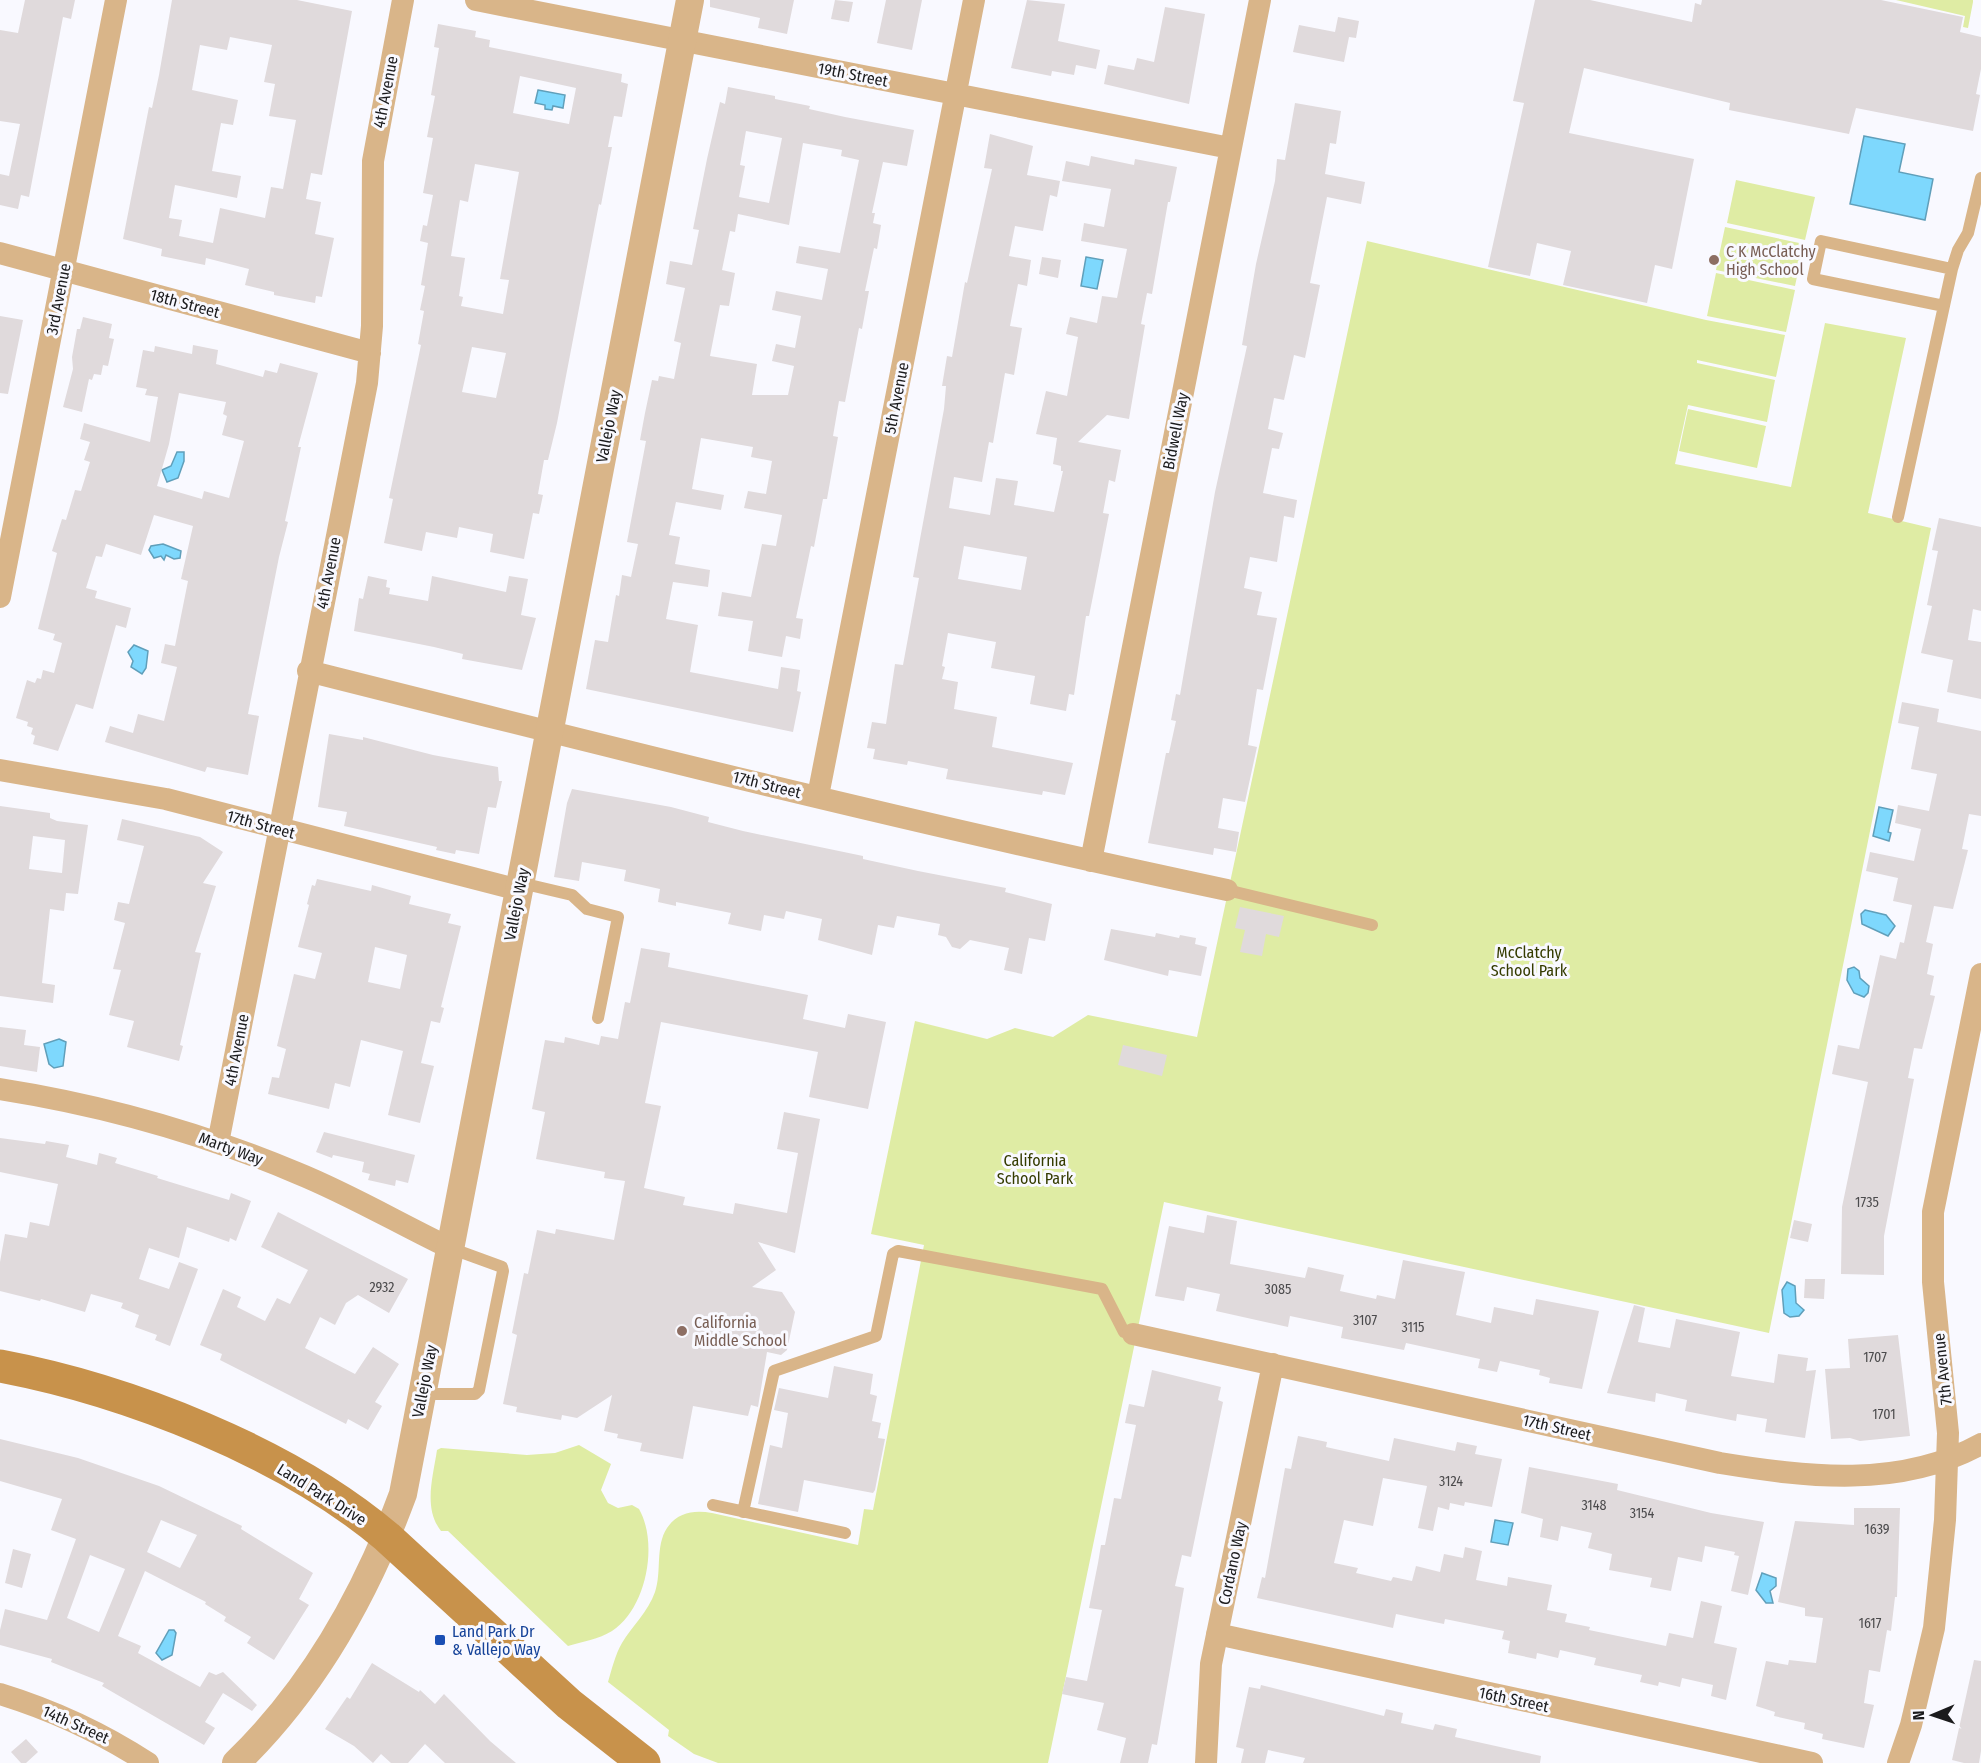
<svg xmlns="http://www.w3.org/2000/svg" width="1981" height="1763" font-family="'Fira Sans Condensed',sans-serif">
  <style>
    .green { fill: #dfeca4 }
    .water { fill: #7ed8fd; stroke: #609fba; stroke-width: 1.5 }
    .building { fill: #e0dadc; fill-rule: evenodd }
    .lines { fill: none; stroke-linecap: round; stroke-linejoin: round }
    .service { stroke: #d9b589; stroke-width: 12 }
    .minor { stroke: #d9b589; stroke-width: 22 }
    .tertiary { stroke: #d9b589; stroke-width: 28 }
    .secondary { stroke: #c8924b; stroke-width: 33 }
    .education-dot { fill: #8d6e63; stroke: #f9f9ff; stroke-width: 2 }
    .transit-dot { fill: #1a4fb4; stroke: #f9f9ff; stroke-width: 2 }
    .labels { text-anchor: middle; stroke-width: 6; stroke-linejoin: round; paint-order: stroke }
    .number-label { font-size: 14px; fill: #4c4b4d }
    .street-label { font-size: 16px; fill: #1b1b1d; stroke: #f9f9ff }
    .education-label { font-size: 16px; fill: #785e54; stroke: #f9f9ff; text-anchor: start }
    .park-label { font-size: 16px; fill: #353c00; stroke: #f9f9ff }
    .transit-label { font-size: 16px; fill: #164399; stroke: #f9f9ff; text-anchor: start }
  </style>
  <rect width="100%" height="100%" fill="#f9f9ff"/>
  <path class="green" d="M1896,0H1973V2L1968,28L1963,27L1965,16Z
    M1736,180L1815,197L1805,240L1727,223Z
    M1725,227L1804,244L1795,286L1716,270Z
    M1367,241L1706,320L1785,335L1776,377L1697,360V363L1775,380L1767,422L1688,405L1675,464L1791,487L1825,323L1906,338L1868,513L1931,528L1769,1333L1164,1202L1048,1763H718L694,1754L668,1736L669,1730L608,1682C612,1669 615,1655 622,1643C632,1626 648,1612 655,1592C662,1572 655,1546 667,1528C678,1512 694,1510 712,1513L858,1545L864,1509L873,1510L924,1245L871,1234L915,1021L987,1039L1015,1028L1053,1037L1088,1015L1197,1037Z
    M1716,273L1795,290L1786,332L1707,316Z
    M1688,409L1766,426L1757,468L1679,451Z
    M579,1445L611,1464L601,1490L608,1503L618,1508L632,1505L639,1509C659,1544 646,1609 612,1631C599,1639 582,1642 568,1646L448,1531H441C423,1508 433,1477 437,1450L441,1448L527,1455L555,1453Z"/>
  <path class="water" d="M538,90L565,95L563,108L553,106L552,110L545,109V105L535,103Z
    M1864,136L1905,144L1899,172L1933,179L1925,220L1850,204Z
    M1086,257L1103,260L1097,289L1081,286Z
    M177,452H184V461L178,478L167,482L162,470L171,466Z
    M163,544L181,551L180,558L174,559L166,555L164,560L161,556L154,558L149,550L151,546Z
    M134,645L148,651L146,668L142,674L131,667L133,661L128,652Z
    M1879,807L1893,810L1888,832L1891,833L1889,841L1873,836Z
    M1865,910L1886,915L1895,926L1888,936L1862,924L1861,914Z
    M1854,967L1859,971L1860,978L1869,986L1868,993L1864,997L1854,993L1847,980L1848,969Z
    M59,1039L66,1042L63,1066L54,1068L49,1064L44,1044Z
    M1787,1282L1795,1286L1796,1303L1804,1310L1799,1316L1790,1317L1784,1313L1782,1290Z
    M1495,1520L1513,1523L1508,1545L1491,1542Z
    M1762,1573L1776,1578V1586L1770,1591L1773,1603H1766L1756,1590Z
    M169,1630H174L176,1633L172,1655L162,1660L156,1653Z"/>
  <path class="building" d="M25,0H75L71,19L63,17L29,197L21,195L18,209L0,205V174L9,176L20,124L0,121V30L18,33Z
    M172,0H297L352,11L322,175L311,173L306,199L321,202L315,234L334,238L322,297L316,296L315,303L274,295V292L245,285L249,269L206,258L205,265L161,256L162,249L123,239L149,107L152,108L159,75ZM230,37L272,45L264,82L275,84L269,116L296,120L283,189L271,187L265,218L220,208L213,243L179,236L182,220L169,218L175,185L237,198L241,176L212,171L221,123L233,125L238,100L192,90L200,45L227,50Z
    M710,0H794L787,34L758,28L760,18L710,7Z
    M835,0L853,2L849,22L831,19Z
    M886,0H922L912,50L877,43Z
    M1027,0L1065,4L1058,41L1100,50L1096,69L1076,65L1074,75L1052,71L1051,76L1011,68Z
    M1535,0H1590L1692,22L1695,3L1701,5L1702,0H1881L1963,17L1960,32L1981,37V69L1976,94L1980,95L1973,131L1856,108L1849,134L1729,110L1730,103L1584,68L1569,133L1694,159L1672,269L1655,265L1647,303L1563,285L1571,251L1537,243L1530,276L1488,267L1524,103L1513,101Z
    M1165,7L1205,14L1189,104L1104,84L1108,65L1134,70L1137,58L1154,62Z
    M1338,17L1359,21L1356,38L1349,37L1344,62L1293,52L1299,25L1335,32Z
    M438,24L476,31L475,37L490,40L489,47L622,74L621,82L628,84L622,117L614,116L608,147H612L601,205L599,204L557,423L548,460H544L538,494L543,495L539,514L533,513L524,559L490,552L493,534L459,527L457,538L426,532L422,551L384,543L393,499L389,498L421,345L418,344L424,311L420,310L425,286L421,285L428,243L420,241L423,225L427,226L433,195L423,193L433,138L427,137L435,96L431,95L439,48L434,47ZM520,76L576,88L569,124L513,113ZM475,164L519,172L500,279L509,280L503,314L461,306L463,297L459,296L465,258L451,256L460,200L468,202ZM472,347L506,353L496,398L462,392Z
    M728,87L775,96V99L810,106L809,109L845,117L914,130L907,166L883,162L872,213H875L873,223L881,225L877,249L874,248L865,291H869L862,329L859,328L845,402L839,401L833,436L838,437L827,499H823L814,547L811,546L796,618L803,619L800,639L786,636L782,657L748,651L753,621L718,616L722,592L751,597L762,544L776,546L782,515L744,508L748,491L766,494L772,461L751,457L753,447L701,438L692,489L724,495L721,510L676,502L669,535L680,537L675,564L710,570L708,587L673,582L666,619L698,625L690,672L778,689L781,667L800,670L797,691L801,692L793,732L586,689L595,640L608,642L616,595L619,596L622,575L631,577L638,544L627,542L646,441L640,440L645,413L652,380L658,381L659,376L674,379L681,343L674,341L685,288L666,284L670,261L692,265L699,230L693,229L707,159L720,102L725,104ZM746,131L782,138L769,203L739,197L745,166L740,165ZM803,143L842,150L841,156L859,160L840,253L799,246L796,263L828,269L822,300L776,291L772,310L801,316L795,348L776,344L772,361L794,366L788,395H752L757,364L710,356L720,305L729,306L735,273L722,270L730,231L735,232L738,214L789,225Z
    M1295,103L1341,111L1336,144L1330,143L1325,174L1365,182L1361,204L1327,197L1310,283L1320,285L1305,358L1294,355L1284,400L1274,398L1268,429L1283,433L1279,449L1272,448L1263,493L1297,500L1294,518L1284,516L1277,562L1250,557L1244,588L1262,592L1257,615L1277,618L1263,690L1257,689L1248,745L1257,747L1245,802L1223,798L1218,828L1239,832L1236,852L1214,848L1213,855L1148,843L1166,753H1169L1176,721L1171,720L1176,694L1180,695L1215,492L1247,346L1242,345L1256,264L1275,181L1277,159L1285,160Z
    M990,134L1033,146L1027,175L1060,181L1057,197L1050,195L1043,231L1015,226L1009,256L1031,260L1027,286L1018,284L1010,326L1022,328L1014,375L1005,373L993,443L989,442L982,482L954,477L949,508L990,515L996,478L1018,481L1014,505L1054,512L1063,471H1061V466L1053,464L1057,438L1036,434L1046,391L1067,396L1078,337L1066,334L1070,317L1097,323L1102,296L1117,298L1127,249L1081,241L1084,223L1104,227L1111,189L1062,181L1066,161L1089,166L1091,156L1134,165L1135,159L1177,167L1170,202H1168L1152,294L1147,293L1141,324L1145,325L1129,419L1107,415L1078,442L1121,450L1115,482L1109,480L1103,513L1109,514L1095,586L1089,616H1086L1074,695L1069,694L1066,711L1030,704L1035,676L991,668L996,642L948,633L942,666L945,667L942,679L958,682L954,709L997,717L992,747L1073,763L1065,795L1043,791L1042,795L946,779L948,769L908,761L907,765L873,759L875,749L867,748L872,722L886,724L895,664L903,665L919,578L913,577L944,409L946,386H942L947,356L952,357L965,282L967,283L992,169L984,168ZM964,546L1027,557L1021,590L958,579Z
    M1042,257L1061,260L1058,278L1039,274Z
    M0,316L23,320L8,394L0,393Z
    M83,317L112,324L109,338L114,339L108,366L103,365L101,375L94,374L92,380L89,379L82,412L63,407L73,369L72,357L77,329H80Z
    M193,345L218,350L216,364L263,377L265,370L277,373L280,363L318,373L298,447H301L285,521L288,522L279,557L248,714L259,716L248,775L207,767L205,772L105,742L110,726L133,733L138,714L164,721L177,667L161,663L165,644L175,646L188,581L181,579L193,526L154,515L141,555L106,544L102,557L96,556L86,588L97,591L95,598L131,608L126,628L116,625L93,709L76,704L58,751L33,744L35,736L31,734L33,728L27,726L28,722L16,718L27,680L35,683L37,678L41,679L43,670L54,673L62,643L53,640L55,634L38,629L57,553L52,551L62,519L66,520L75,490L81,491L90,462L84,460L90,442L80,439L84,423L150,442L158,397L145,395L147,389L136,387L143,350L154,352L155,346L192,354ZM179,393L226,402L223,414L227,416L222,435L244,441L229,498L204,491L202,499L157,486L169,444Z
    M1939,518L1981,527V611L1973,609L1968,640L1981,642V699L1947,692L1953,660L1921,653L1932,606L1927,605L1938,551L1932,550Z
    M368,576L387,580L386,587L390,588L389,594L428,601L432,576L506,592L509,576L528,579L521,615L536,618L522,670L462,659L463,654L434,647L354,631L359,598L363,599Z
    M1902,702L1939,709L1937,722L1981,731V816L1969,814L1962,849L1968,850L1953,909L1934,906L1926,942L1933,944L1927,974L1934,976L1930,995L1935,996L1922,1049L1914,1048L1908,1078L1914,1079L1884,1236V1275L1841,1274L1842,1207L1868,1082L1832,1074L1838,1045L1859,1049L1880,955L1896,959L1900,942L1904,943L1912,905L1893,901L1898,878L1866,871L1870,852L1914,861L1921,829L1895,823L1898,805L1929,811L1937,774L1911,769L1919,727L1898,723Z
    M329,734L363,740V737L433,755L498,767L499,781H502L496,808L488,807L479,854L456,850L455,854L436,850L437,847L344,826L347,812L318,807Z
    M572,789L671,807L709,817L708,822L743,831L863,856V859L918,871L1006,888L1005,892L1052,904L1045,941L1029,938L1022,974L1004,970L1009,948L970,940L960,949L952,947L946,937L938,935L940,924L897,916L894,928L878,925L872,955L818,940L822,919L786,911L784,919L764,915L761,931L728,924L731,913L676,902V906L658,902L660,889L624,881L626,870L582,862L579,881L554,877L567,803Z
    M0,806L50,813V818L57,821L88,825L78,894L66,893L64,911L50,909L42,983L55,985L53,1003L0,996ZM33,836L65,840L62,873L29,869Z
    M122,819L200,837L223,852L203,883L216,886L195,952L201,953L180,1045L183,1046L179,1061L127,1047L134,1021L109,1015L121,970L113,969L125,923L114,920L118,902L129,904L144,846L117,840Z
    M317,879L371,891L372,885L411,896L409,904L451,914L448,923L461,926L441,1007L444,1008L440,1023L431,1021L421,1063L434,1066L420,1123L388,1115L403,1051L361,1040L350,1087L335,1083L329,1109L268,1094L272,1077L279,1078L286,1049L277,1046L294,974L315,979L322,953L298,947L309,905L307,904L312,885L315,886ZM375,947L407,955L400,989L368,982Z
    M1240,907L1284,916L1279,937L1266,934L1262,956L1240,952L1245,930L1235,928Z
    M1111,929L1155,937L1156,933L1179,938L1180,935L1196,938L1195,944L1207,947L1201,976L1169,970L1168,976L1104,960Z
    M641,948L670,953L668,967L808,995L803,1019L845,1028L848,1014L886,1022L868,1109L809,1097L818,1052L661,1022L645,1103L661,1106L644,1188L685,1197L683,1205L733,1214L735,1203L787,1213L798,1153L777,1149L784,1112L820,1119L795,1253L758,1242L776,1270L752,1287L782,1292L795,1312L787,1350L781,1355L767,1352L758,1407L751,1405L748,1416L693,1406L683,1459L640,1451L642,1443L617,1438L618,1434L604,1431L612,1395L577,1418L562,1415L561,1420L516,1412L517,1407L503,1404L517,1335L512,1333L524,1273L528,1274L537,1230L555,1234L556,1229L614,1240L625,1181L604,1178L605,1172L536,1159L545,1112L532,1109L545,1040L564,1043L565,1037L599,1045L601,1036L618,1039L625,1002L630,1003Z
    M0,1027L26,1030L24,1045L40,1047L37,1072L0,1066Z
    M1123,1045L1167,1055L1162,1076L1118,1065Z
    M324,1132L415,1155L408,1183L396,1180L395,1186L368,1180L370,1174L362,1172L364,1162L333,1155L332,1158L316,1152Z
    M0,1138L45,1144L46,1141L69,1145L66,1157L97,1165L99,1153L117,1158L115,1163L158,1176L157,1178L229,1200L231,1193L251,1201L236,1241L230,1238L229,1242L187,1227L179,1258L149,1248L139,1279L169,1289L179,1262L198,1269L170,1346L155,1340L157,1335L135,1327L139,1315L121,1308L123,1303L91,1294L85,1312L41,1299L40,1301L0,1291V1262L5,1234L27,1238L30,1222L49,1226L58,1184L0,1172Z
    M278,1212L408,1279L389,1313L358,1295L346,1303L335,1325L320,1317L305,1348L355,1374L373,1347L399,1364L375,1402L382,1406L368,1430L348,1419L346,1424L220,1360L222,1354L200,1345L223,1289L241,1297L237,1307L265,1321L277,1298L290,1304L308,1270L261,1247Z
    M1207,1215L1237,1221L1230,1264L1305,1278L1308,1267L1344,1275L1340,1291L1376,1299L1377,1295L1395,1299L1403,1260L1465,1272L1456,1315L1491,1323L1494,1307L1533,1315L1536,1299L1599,1311L1582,1389L1549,1383L1550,1378L1539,1375L1540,1370L1500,1361L1497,1372L1478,1368L1480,1359L1406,1343L1404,1350L1341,1338L1343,1327L1290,1316L1288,1327L1216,1311L1220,1294L1187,1287L1184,1301L1155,1296L1169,1226L1204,1233Z
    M1794,1220L1812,1224L1808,1242L1790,1238Z
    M1805,1279H1825L1824,1299L1804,1298Z
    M1634,1305L1645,1308L1638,1342L1670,1348L1676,1319L1740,1332L1731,1376L1774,1383L1778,1354L1808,1358L1806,1371L1816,1370L1805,1438L1765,1432L1767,1419L1737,1414L1736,1421L1685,1411L1687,1400L1656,1393L1655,1402L1607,1393Z
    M1898,1335L1910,1436L1860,1441L1850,1438L1831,1439L1825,1369L1850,1368L1848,1339Z
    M834,1366L873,1374L870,1394L877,1396L872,1421L881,1423L878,1438L885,1439L875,1490L873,1493L804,1480L798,1512L758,1504L770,1445L782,1448L788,1413L774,1410L779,1388L828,1398Z
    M1152,1370L1221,1387L1218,1400L1223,1402L1191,1557L1182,1555L1175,1586L1184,1588L1157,1745L1152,1744L1148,1763H1120L1126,1738L1097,1730L1104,1703L1062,1694L1066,1677L1087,1681L1102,1610L1089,1608L1098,1563L1101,1545H1105L1114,1498L1121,1499L1136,1425L1125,1423L1129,1404L1144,1407Z
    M1298,1436L1327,1442L1326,1447L1389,1461L1394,1438L1455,1451L1457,1442L1477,1446L1475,1454L1502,1459L1492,1507L1465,1502L1464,1506L1450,1503L1449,1510L1438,1507L1433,1531L1418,1528L1427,1486L1383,1478L1373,1526L1344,1520L1334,1563L1358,1568L1356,1573L1391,1581L1393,1577L1412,1581L1416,1566L1440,1572L1444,1554L1463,1558L1465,1547L1482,1551L1476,1580L1507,1586L1508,1577L1552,1585L1547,1610L1567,1614L1565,1622L1590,1627L1589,1630L1666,1646L1669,1633L1693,1638L1701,1601L1722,1606L1714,1643L1737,1648L1726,1700L1711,1696L1713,1685L1682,1678L1680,1687L1659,1682L1658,1686L1640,1682L1642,1675L1594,1665L1596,1658L1560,1650L1558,1658L1537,1653L1536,1659L1508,1653L1510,1641L1502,1639L1504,1631L1445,1619L1444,1624L1396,1614L1393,1628L1257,1598L1262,1577L1265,1578L1285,1468L1291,1469Z
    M0,1439L78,1458L159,1486L242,1526L241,1529L313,1573L299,1599L309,1605L274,1660L247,1643L251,1637L224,1621L226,1617L205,1604L206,1602L145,1571L118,1636L141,1646L138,1653L200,1687L209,1672L216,1675L223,1672L257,1705L252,1711L223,1693L205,1722L215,1728L204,1745L102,1686L104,1683L51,1662L52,1659L0,1645V1630L5,1609L47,1620L76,1539L51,1530L62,1499L0,1481ZM161,1520L197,1535L180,1568L147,1552ZM90,1555L125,1569L99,1632L67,1618Z
    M1529,1467L1618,1484L1617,1490L1711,1513L1764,1522L1748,1595L1731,1591L1739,1556L1734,1555L1735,1552L1705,1546L1702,1562L1678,1557L1671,1591L1650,1587L1652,1578L1609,1570L1612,1554L1588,1548L1592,1533L1561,1526L1558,1541L1540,1537L1543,1519L1521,1513Z
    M1854,1508H1900L1897,1597H1895L1891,1631L1887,1630L1880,1672L1869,1670L1864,1703L1874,1705L1864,1748L1822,1739L1823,1734L1804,1729L1805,1723L1774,1716L1775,1712L1756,1706L1766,1661L1788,1665L1789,1660L1816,1663L1823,1618L1805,1616V1608L1778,1602L1795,1521L1854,1525Z
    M13,1549L31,1554L22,1588L5,1583Z
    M1974,1660L1981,1661V1751L1979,1763H1964L1952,1760Z
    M372,1663L419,1692L420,1690L435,1704L444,1694L490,1741L516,1763H445L425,1744L408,1763H391L381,1754L373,1763L354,1746L325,1729L347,1697L350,1699Z
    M1261,1685L1384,1716L1386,1709L1403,1713L1401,1723L1433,1730L1435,1724L1457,1729L1455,1737L1541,1756L1540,1763H1303L1305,1758L1268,1750L1265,1763H1241L1244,1749L1236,1747L1249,1687L1260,1689Z
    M26,1739L38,1752L26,1763H21L11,1752Z"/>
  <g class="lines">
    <path class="service" d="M1944,306L1813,279L1821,241L1952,269
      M1898,517L1952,269L1958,250L1968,233L1981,178
      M521,883L572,895L587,909L618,917L598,1018
      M1227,890L1372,925
      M422,1394H475L479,1390L503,1271L502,1267L450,1248
      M713,1505L845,1533
      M743,1512L774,1371L876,1336L893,1254L898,1251L1102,1289L1124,1332L1133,1334"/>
    <path class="minor" d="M476,0L1230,148
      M0,253L370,353
      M0,597L116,0
      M308,671C613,748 919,825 1227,890
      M0,770L166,799L519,890
      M818,796L974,0
      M1091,861L1260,0
      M0,1089C102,1105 202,1133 297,1173C349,1194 398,1223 448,1247
      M218,1143L367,383L372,326L373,161L403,0
      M1133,1334L1720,1463C1806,1477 1900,1489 1981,1444
      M1217,1634L1812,1763
      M0,1694C52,1710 102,1733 148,1763
      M1206,1763L1211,1664L1273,1364
      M1898,1763L1911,1725L1934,1628L1945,1520L1948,1433L1933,1282V1212L1981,974"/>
    <path class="tertiary" d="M236,1763C314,1688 366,1594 403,1494L690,0"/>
    <path class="secondary" d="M0,1366C127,1390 287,1452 387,1537L569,1704L644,1763"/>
  </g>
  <g class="education-dot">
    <circle cx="1714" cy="260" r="6"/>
    <circle cx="682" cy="1331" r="6"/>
  </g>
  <rect class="transit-dot" x="434" y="1634" width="12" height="12" rx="3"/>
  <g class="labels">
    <g class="number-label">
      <text x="1867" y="1207">1735</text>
      <text x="382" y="1292">2932</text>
      <text x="1278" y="1294">3085</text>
      <text x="1365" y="1325">3107</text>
      <text x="1413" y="1332">3115</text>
      <text x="1875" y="1362">1707</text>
      <text x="1884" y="1419">1701</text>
      <text x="1451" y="1486">3124</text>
      <text x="1594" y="1510">3148</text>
      <text x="1642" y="1518">3154</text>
      <text x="1877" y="1534">1639</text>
      <text x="1870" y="1628">1617</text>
    </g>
    <g class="street-label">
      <text transform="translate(853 74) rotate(11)" y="6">19th Street</text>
      <text transform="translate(385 92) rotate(-79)" y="6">4th Avenue</text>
      <text transform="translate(58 299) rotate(-79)" y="6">3rd Avenue</text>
      <text transform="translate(185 303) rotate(15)" y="6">18th Street</text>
      <text transform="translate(896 398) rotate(-79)" y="6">5th Avenue</text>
      <text transform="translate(608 426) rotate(-79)" y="6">Vallejo Way</text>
      <text transform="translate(1175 431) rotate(-79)" y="6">Bidwell Way</text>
      <text transform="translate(328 573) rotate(-79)" y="6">4th Avenue</text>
      <text transform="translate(767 784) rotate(14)" y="6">17th Street</text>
      <text transform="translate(261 824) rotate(15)" y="6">17th Street</text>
      <text transform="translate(516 904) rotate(-79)" y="6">Vallejo Way</text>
      <text transform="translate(236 1050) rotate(-79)" y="6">4th Avenue</text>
      <text transform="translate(231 1148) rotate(20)" y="6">Marty Way</text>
      <text transform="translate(1942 1369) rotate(-96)" y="6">7th Avenue</text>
      <text transform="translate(424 1381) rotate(-79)" y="6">Vallejo Way</text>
      <text transform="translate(1557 1427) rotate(13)" y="6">17th Street</text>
      <text transform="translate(322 1494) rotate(32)" y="6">Land Park Drive</text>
      <text transform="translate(1232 1563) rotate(-78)" y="6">Cordano Way</text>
      <text transform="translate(1514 1699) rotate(12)" y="6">16th Street</text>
      <text transform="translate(76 1724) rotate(24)" y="6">14th Street</text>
    </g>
    <g class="education-label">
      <text x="1726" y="257">C K McClatchy<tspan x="1726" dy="18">High School</tspan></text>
      <text x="694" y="1328">California<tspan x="694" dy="18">Middle School</tspan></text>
    </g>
    <g class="park-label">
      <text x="1529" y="958">McClatchy<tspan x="1529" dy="18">School Park</tspan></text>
      <text x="1035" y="1166">California<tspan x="1035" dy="18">School Park</tspan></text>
    </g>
    <g class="transit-label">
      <text x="452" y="1637">Land Park Dr<tspan x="452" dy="18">&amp; Vallejo Way</tspan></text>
    </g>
  </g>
  <g transform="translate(1933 1715) rotate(268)" stroke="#f9f9ff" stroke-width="4.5" paint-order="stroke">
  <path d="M0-4.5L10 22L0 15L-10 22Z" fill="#1b1b1d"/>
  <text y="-9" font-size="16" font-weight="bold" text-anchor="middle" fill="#1b1b1d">N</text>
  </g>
</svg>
